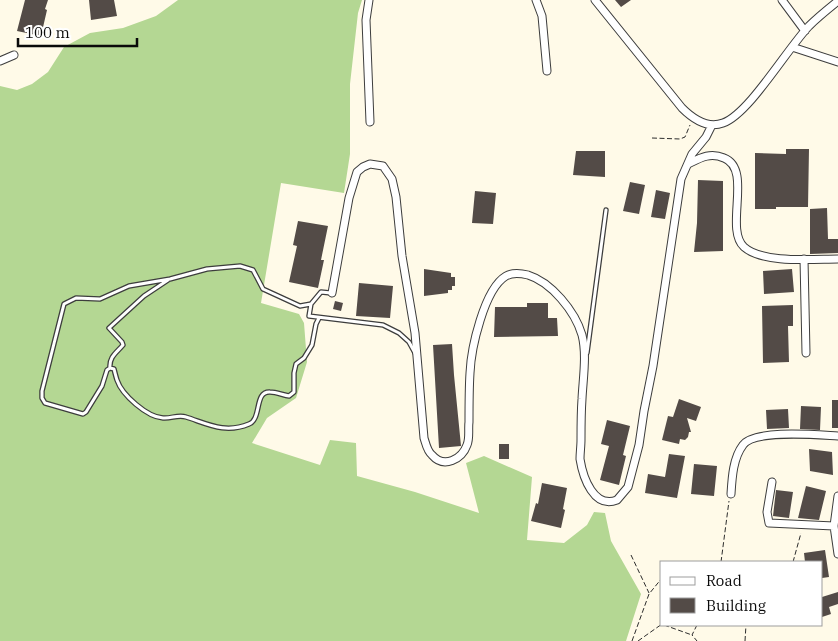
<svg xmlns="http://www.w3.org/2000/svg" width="838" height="641" font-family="'IBM Plex Serif',serif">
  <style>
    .forest { fill: #b4d793 }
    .building { fill: #534b47 }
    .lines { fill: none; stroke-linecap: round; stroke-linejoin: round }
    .lane-casing { stroke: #3d3d3d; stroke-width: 5.5 }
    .street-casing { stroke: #3d3d3d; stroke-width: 9 }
    .path { stroke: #2c2c2c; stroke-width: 1; stroke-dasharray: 5 2.5; stroke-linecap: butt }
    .lane { stroke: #fff; stroke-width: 3 }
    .street { stroke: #fff; stroke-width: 7 }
  </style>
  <rect width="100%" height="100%" fill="#fffae8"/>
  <path class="forest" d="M178,0H362L358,13L350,84V154L344,193L281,183L261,303L299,314L304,323L307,362L296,398L267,418L252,443L320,465L330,440L356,443L357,476L415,492L479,513L466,463L484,456L532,477L527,540L564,543L587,525L594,512L605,513L611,541L641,594L626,641H0V86L17,90L32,84L48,72L64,47L90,33L123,28L156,16Z"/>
  <path class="building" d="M25,0H48L45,9L47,10L41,36L17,31Z
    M89,0H114L117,16L91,20Z
    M615,0H631L621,7Z
    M786,149H809L808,207H776V209H755V153L786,154Z
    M576,151H605V177L573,175Z
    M698,180L723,181V251L694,252L697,223Z
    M630,182L645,185L639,214L623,211Z
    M656,190L670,193L665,219L651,217Z
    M475,191L496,193L493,224L472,223Z
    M827,208L828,239H838V253L810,254V209Z
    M298,221L328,226L321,260H324L318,288L289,282L297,246L293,245Z
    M424,269L451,273V277H455V286H452V290H448V293L424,296Z
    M792,269L794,292L764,294L763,271Z
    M359,283L393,286L390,318L356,316Z
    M335,301L343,303L341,311L333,309Z
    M527,303H548V318H557L558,336L494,337L495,307H527Z
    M793,305V326H788L789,362L763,363L762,306Z
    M452,344L454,375L461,446L439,448L433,345Z
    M679,399L701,407L696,421L687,418L691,432H689L688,437L685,440L680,439L679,444L662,440L668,416L673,417Z
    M832,400H838V428H832Z
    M801,406L821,407L820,430L800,429Z
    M788,409L789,428L767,429L766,410Z
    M607,420L630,426L623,455L626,456L619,485L600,480L609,446L601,444Z
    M499,444H509V459H499Z
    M809,449L832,452L833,475L810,471Z
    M669,454L685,456L677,498L645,493L648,474L665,477Z
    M694,464L717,466L714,496L691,494Z
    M542,483L567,488L563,509L565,510L561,528L531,521L536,503L538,504Z
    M806,486L826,491L819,520L798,518Z
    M776,490L793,492L789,518L773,516Z
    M825,550L829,577L822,578V562H805L804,553Z
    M838,592V604L829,607L831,614L822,617V597Z"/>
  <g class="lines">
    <g class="lane-casing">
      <path id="lane" d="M331,293L321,292L311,304L309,316L383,325L399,333L409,342L415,353
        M311,304L300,306L263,289L253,270L240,266L207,269L170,279L129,286L100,299L76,298L64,304L42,391V398L45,403L83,414L86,412L102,386L107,370L110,368L114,369C115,373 116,377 117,380C122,395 147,417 163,418C171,419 178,414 186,417C208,424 225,434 249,424C262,419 254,391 270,392C276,392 283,395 289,396L294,392V373L296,364L304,358L312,345L316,324L319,318
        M587,353L606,210
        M110,368C109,357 116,353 123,345L122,342L109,328L144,296L168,280"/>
    </g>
    <g class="street-casing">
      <path id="street" d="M369,0L366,20L370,122
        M536,0L542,16L547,71
        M595,0L682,108C693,119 707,129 723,123C749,114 787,49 809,26C818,17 828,9 838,1
        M782,0L805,31
        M792,47L838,62
        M0,61L14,55
        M688,164C700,158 710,152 724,158C753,169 724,229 744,247C763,264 814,259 838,259
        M804,259L806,353
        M332,293L349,198L357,172L363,167L370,164L383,166L392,179L396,197L402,256L415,333L424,438C426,444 427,451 432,455C444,469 462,459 467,445C470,438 468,429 469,422C469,406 469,389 470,373C471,349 484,289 506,276C513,272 520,273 528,275C551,282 575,311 582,335C587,355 583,378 582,399C581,413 581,427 581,440C581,446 580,453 580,459C583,478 594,509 617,500L628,487L639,445L644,411L653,366L681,179L692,154L706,137L712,125
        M772,482L767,512L769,523L834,526
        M731,494C732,478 733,458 743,445C754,429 818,435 838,436
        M838,496L834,526L838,554"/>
    </g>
    <path class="path" d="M652,138L680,139L685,137L690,125
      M631,555L649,593
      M721,562L729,501
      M793,562L801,533
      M664,625L692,635
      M697,625L692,635L697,641
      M632,641L649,594L662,578
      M638,641L662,624
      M745,641L746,625"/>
    <use href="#lane" class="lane"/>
    <use href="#street" class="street"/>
  </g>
  <rect x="660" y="561" width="162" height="65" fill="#ffffff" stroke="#9d9d9d"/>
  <rect x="670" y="577" width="25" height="8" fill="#ffffff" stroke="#9d9d9d"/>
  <text x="706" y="586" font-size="15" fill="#0a0a0a">Road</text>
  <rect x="670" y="598" width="25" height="15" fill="#534b47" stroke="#9d9d9d"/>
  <text x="706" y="611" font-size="15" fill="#0a0a0a">Building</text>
  <path d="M18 38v8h119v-8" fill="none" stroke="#0a0a0a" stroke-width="2.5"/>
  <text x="25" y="38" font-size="15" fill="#0a0a0a" stroke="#ffffff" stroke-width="4" paint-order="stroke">100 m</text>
</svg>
